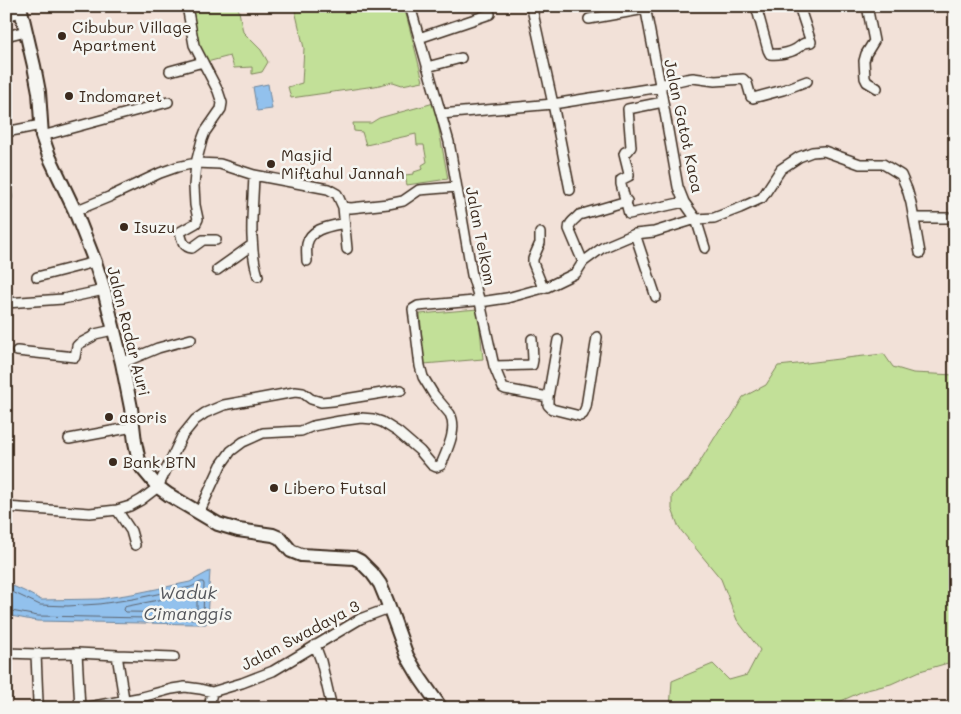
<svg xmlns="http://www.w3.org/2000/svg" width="961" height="714" font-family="Mali,sans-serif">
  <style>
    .green { fill: #c2e098; stroke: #7e855b }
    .water { fill: #92c1ed; stroke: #6f859a }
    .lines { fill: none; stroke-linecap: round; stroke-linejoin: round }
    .shore { stroke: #5e6671; stroke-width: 1 }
    .street-casing { stroke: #3b2a1e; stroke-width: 12 }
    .secondary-casing { stroke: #3b2a1e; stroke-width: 16 }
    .street { stroke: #f6f6f2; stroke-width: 9 }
    .secondary { stroke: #f6f6f2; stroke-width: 12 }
    .poi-dot { fill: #3b2a1e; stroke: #f6f6f2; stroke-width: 2 }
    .labels { text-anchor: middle; stroke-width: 5; stroke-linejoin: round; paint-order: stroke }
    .poi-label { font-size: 16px; fill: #3b2a1e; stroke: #f6f6f2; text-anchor: start }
    .street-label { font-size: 16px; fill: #3b2a1e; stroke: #f6f6f2 }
    .water-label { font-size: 18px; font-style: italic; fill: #55575c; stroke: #f6f6f2 }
  </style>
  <rect width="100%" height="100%" fill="#f2e1d8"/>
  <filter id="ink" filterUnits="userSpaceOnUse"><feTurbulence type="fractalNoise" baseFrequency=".02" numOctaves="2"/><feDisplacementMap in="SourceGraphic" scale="10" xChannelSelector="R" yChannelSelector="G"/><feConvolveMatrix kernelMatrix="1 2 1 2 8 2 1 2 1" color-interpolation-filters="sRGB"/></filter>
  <g filter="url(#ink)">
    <path class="green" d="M190,6H238L243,32L261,50L268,62L262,72L252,74V67L234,68L230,56L203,63Z
      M294,6H404L423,81L402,85L393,82L375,86L291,98L288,87L302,83L304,48Z
      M434,103L448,179L407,185L405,175L414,174V172L423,169L422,165L427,162L424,145H417L416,134L366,145L362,132L354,131L353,123H371L379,118Z
      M478,309L483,359L424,364L420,314Z
      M884,354L893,367L913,373L955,375V661L920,671L891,684L863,691L826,708H670L672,681L713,664L729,680L747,675L760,650L737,620L721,579L679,528L672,509V496L681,486L688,481L720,429L731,418L743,397L766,385L778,366C813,363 848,357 884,354Z"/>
    <path class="water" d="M268,84L272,109L257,111L253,87Z
      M210,571L207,618L206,624H193L37,621L6,615V583L24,591L41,600L99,599L132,594L190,582Z"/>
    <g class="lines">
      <path class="shore" d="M6,589L40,605L68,606L99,604L133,599L191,587L201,582H203L204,584L203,617L200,619L38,616L6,610
        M194,593H196L197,595V611L195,613L126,612L124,610L125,607Z"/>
      <g class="street-casing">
        <path id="street" d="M187,6L194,45L218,91L222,103L221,109L205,132L202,140L196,163L194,186L195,205L198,219L196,223L180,232C182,240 183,247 192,248L203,240H216
          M410,6L449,142L472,275L480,302L507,298L547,287L576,273L583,262L602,248L635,234L654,232L696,219L714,218L740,208L762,198L781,169L799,157L812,152L824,151L860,164H883L901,175L907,189L911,203L920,253
          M645,6L660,85L678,187L684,202L696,219L705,248
          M756,6L768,50L770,54C777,55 790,53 796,49C804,44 801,43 811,42L799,6
          M867,6L874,41L866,54L864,61L865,78L867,82L877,88
          M6,16L21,12
          M589,19L645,9
          M6,36L26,31
          M419,38L490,14
          M427,67L461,58
          M170,71L203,62
          M660,85L686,79L693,78L715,81L743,79L747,83L751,97L753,98L783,90L807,81
          M663,102L628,109L631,147L628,151L625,152L624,154L629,174V176L621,180V184L629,214L684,202
          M441,114L553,104L533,13L530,6
          M6,132L41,125
          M42,136L168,102
          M254,175C253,208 248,244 258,276
          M570,190L553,104L660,87
          M6,193L7,197
          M343,207L347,249
          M75,211L109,197L160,173L177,167L196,163L220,164L254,175L328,189L337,194L343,207L351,208L388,204L403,201L419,190L456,187
          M915,218H955
          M540,233V243L533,259V263L543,288
          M635,234L656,297
          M307,261C307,256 306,250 307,244C310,228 331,226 345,223
          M583,262L569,229C569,222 575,220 579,215L627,201
          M217,270L252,245
          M37,277L95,262
          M480,302L494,366L503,388L505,389L548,397
          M6,303L63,299L104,290
          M558,340L548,397V405L552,409L580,416L583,414L586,407L597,337
          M17,351L75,357L77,346L79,344L92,337L95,334L113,330
          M122,363L158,348L191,339
          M494,366L532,365L533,360L532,339
          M69,439L133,427
          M6,507L90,513L117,510L130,506L141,500L158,487L182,436L195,420L205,413L224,405L295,392L303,393L311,399L321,402L333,401L401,390
          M117,510L131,531L135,545
          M199,513L221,465L231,451L243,442L263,433L301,431L313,426L340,421L361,418L373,419L382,422L398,432L420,451L432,465L436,467L441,465C447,450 458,429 450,414L434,395L423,377L420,366L413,309L418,306L474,301L479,299
          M315,645L321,661L332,708
          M6,653L36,654L38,702L40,708
          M77,653L117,655L124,699
          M36,654L77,653L80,708
          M117,655L174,657
          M83,708L138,698L172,689L185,687L200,689L212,692L242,683L273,671L360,619L389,608
          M209,708L212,692"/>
      </g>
      <g class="secondary-casing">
        <path id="secondary" d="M20,6L34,66L39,92L42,136L49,156L75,211L95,262L104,290L122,363L131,408L135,442L139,461L142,468L158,487L169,495L218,524L238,530L273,535L280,538L291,551L301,555L337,557L354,558L360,561L372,573L380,584L387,601L407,656L420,678L441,708"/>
      </g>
      <use href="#street" class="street"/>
      <use href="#secondary" class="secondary"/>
    </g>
  </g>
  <g class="poi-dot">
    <circle cx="62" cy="36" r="5"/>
    <circle cx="69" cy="96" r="5"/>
    <circle cx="271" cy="164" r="5"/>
    <circle cx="124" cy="227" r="5"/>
    <circle cx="109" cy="417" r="5"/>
    <circle cx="113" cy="462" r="5"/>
    <circle cx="274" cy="488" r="5"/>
  </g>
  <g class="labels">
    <g class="poi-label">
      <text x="72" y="33">Cibubur Village<tspan x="72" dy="18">Apartment</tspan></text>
      <text x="79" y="102">Indomaret</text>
      <text x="281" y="161">Masjid<tspan x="281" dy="18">Miftahul Jannah</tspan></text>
      <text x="134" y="233">Isuzu</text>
      <text x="119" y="423">asoris</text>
      <text x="123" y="468">Bank BTN</text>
      <text x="284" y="494">Libero Futsal</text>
    </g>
    <g class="street-label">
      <text transform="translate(684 126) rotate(78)" y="6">Jalan Gatot Kaca</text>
      <text transform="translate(481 236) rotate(79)" y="6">Jalan Telkom</text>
      <text transform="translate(129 331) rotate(76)" y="6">Jalan Radar Auri</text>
      <text transform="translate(300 635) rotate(-28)" y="6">Jalan Swadaya 3</text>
    </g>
    <g class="water-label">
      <text x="188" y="599">Waduk<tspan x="188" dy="21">Cimanggis</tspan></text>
    </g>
  </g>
  <rect width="961" height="714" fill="none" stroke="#f6f6f2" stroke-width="25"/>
  <rect x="12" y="12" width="936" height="689" fill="none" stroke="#3b2a1e" stroke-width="2" filter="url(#ink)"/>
</svg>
